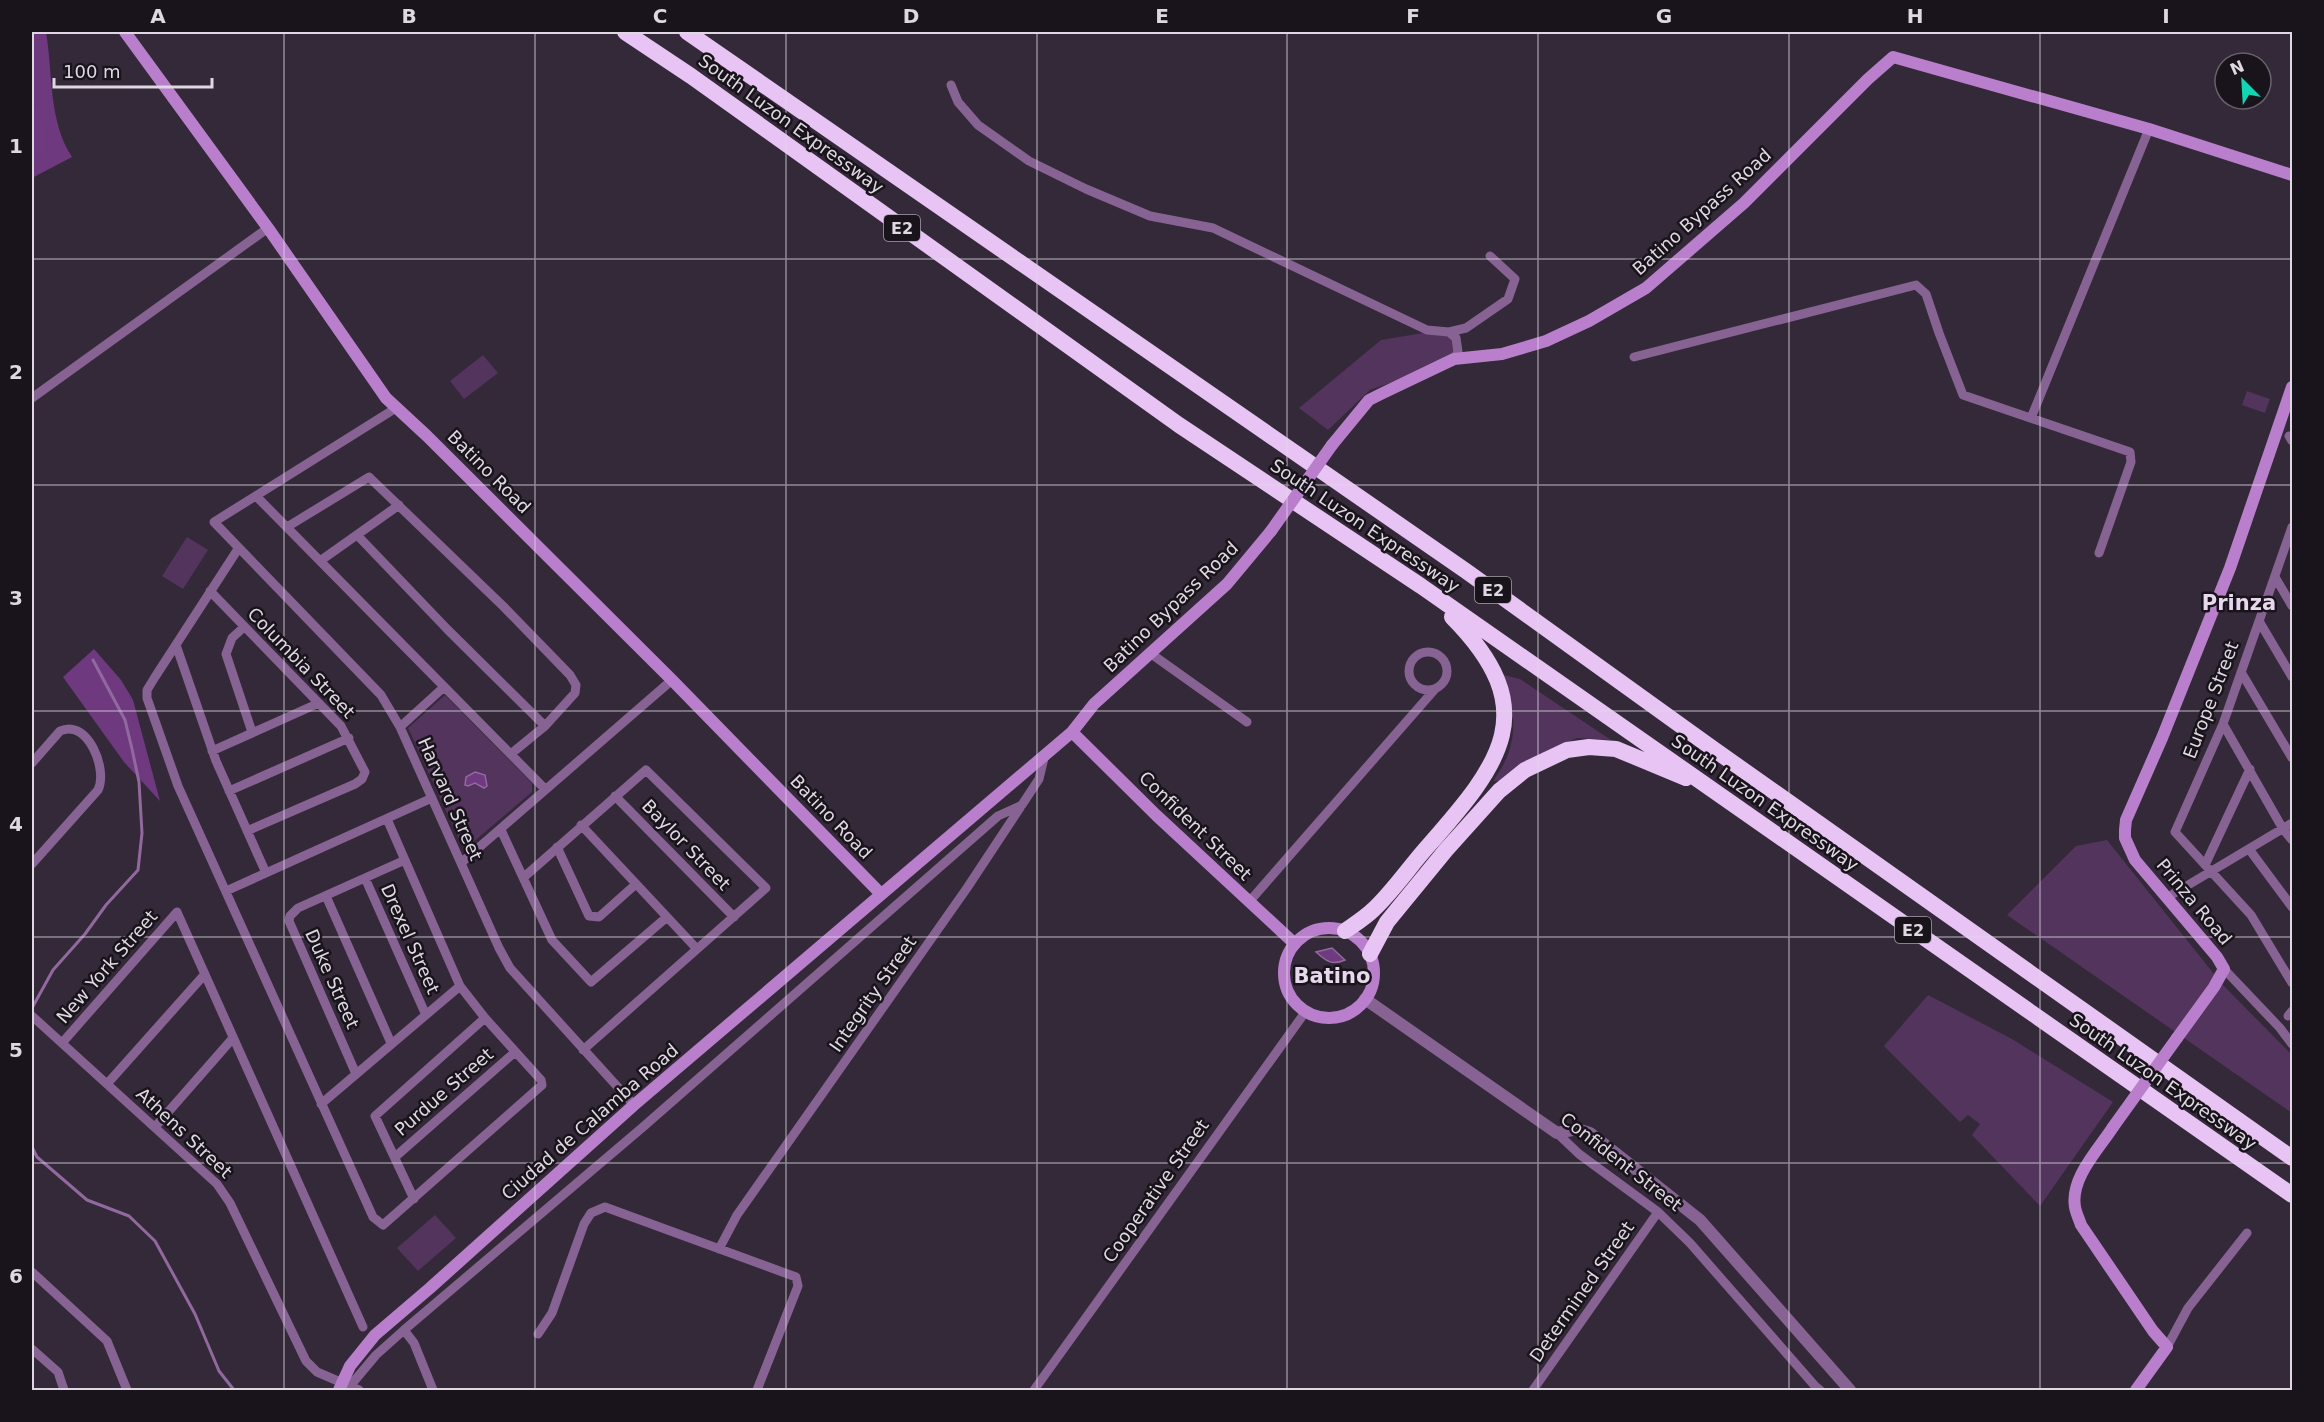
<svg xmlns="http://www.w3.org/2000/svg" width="2324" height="1422" font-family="'DejaVu Sans',sans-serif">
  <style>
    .green { fill: #52345c }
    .forest { fill: #6f3980 }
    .water { fill: #703a81; stroke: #91699e; stroke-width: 1.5 }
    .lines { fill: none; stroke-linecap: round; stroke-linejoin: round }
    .stream { stroke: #91699e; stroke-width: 3 }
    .river { stroke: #703a81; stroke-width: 20 }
    .minor { stroke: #876393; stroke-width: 9 }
    .tertiary { stroke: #876393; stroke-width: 12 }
    .secondary { stroke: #b97fcc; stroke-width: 12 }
    .motorway { stroke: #e7c4f3; stroke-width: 16 }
    .secondary-bridge { stroke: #b97fcc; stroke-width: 12 }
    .grid { fill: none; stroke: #dfd8e2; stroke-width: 1.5; stroke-opacity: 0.55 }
    .labels { text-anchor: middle; stroke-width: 5; stroke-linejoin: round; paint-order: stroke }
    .shield { fill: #19141b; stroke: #a49da6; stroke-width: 1.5 }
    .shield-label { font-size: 16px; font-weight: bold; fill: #dfd8e2 }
    .street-label { font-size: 18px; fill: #dfd8e2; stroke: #19141b }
    .quarter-label { font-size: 21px; font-weight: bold; fill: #e7d8ed; stroke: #19141b }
    .neatline { fill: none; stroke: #dfd8e2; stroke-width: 2 }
    .grid-label { font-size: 20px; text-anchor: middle; font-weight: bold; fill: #dfd8e2 }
  </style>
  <rect width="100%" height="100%" fill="#342938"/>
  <path class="green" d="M1459,327L1460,358L1370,390L1328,430L1299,408L1381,340Z
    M483,355L498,373L464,399L450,381Z
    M2247,391L2270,399L2265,413L2242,405Z
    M187,537L208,550L183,589L162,576Z
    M1504,675L1520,679L1611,740L1577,738L1544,753L1501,781H1493C1520,744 1516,716 1504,675Z
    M445,695L532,783V792L464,850L408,728Z
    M2107,840L2222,984L2292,1055V1113L2007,915L2076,846Z
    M1928,995L2012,1039L2113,1102L2040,1206L1972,1135L1980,1124L1968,1115L1960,1122L1884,1046Z
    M435,1215L456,1238L418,1271L397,1248Z"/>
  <path class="forest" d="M32,32H46C53,72 48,121 72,157L32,178Z
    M94,649L121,680L133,700L160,801L124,762L63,677Z"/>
  <path class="water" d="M475,772L485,775L487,786L484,788L475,783L468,786L465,785L466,777Z
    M1332,948L1345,960C1332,966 1326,961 1316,952Z"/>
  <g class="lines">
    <path class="stream" d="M32,1008L53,970L85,934L106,905L138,870L142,833L139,782L132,749L125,720L93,660
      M32,1147L37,1157L87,1200L129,1216L155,1241L195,1314L219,1371L234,1390"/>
    <path class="river" d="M32,117L34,143L32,145"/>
    <path class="minor" d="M951,85L958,102L978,125L1029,161L1086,189L1150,216L1213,228L1427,330L1449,332L1456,338L1458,352L1454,359
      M1449,332L1466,328L1508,299L1515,279L1490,256
      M1634,357L1916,285L1926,294L1939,333L1963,395L2130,452L2131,462L2099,553
      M32,398L268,228
      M396,408L214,522L381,695L400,727L499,948L510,968L634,1105
      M2031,418L2149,129
      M2289,436L2292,441
      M256,496L545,789
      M287,527L369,477L504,607L570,675L576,685L575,693L545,726L512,753
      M2292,527L2223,724L2175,832L2251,915L2292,983
      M358,536L448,630L545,726
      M238,549L155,677L147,690V698L178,786L373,1217L383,1225L542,1085L541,1080L485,1018L460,986L387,819
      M320,561L399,505
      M2275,577L2292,606
      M210,591L341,726L365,772L362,779L355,784L247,831
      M2259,621L2292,677
      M244,627L232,638L226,654L252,732
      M176,645L216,761L266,873
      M1409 671a19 19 0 1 1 38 0a19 19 0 1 1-38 0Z
      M1150,653L1247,722
      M2241,672L2292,758
      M2223,724L2283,829L2292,840
      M400,727L444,687
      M212,751L319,703
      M32,763L60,731C88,718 108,770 98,790L32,864
      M229,791L349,738
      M615,796L734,917
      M581,825L697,949
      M501,830L552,940L591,982L667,917
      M557,847L589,916L599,917L636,884
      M2249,849L2292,907
      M461,863L672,680
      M2205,865L2250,769
      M524,877L646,770L766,888L583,1050
      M365,878L425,1013
      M226,891L432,798
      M326,896L391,1043
      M2168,897L2292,823
      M1249,902L1435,689
      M2224,969L2280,1028L2292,1044
      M32,1016L217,1184L230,1203L306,1361L317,1372L359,1390
      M2288,1016L2292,1011
      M62,1043L177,912L363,1327
      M356,1074L289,921L290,916L298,908L405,860
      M107,1084L205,974
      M321,1104L460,986
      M155,1127L233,1038
      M1557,1133L1579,1154L1658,1212L1690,1243L1815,1386L1820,1390
      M395,1157L515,1052
      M414,1199L375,1116L485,1018
      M719,1249L737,1215L967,888L1039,779L1045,754
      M32,1272L107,1341L127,1390
      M538,1334L552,1313L584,1224L591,1213L605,1207L796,1277L798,1286L757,1390
      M2167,1347L2188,1308L2247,1233
      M32,1349L58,1372L64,1390
      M350,1386L376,1355L404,1330
      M433,1390L414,1343L404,1330L643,1127L998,816L1022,805
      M1034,1390L1306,1011
      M1533,1390L1658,1212"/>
    <path class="tertiary" d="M1365,999L1557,1133L1577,1129L1590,1133L1700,1220L1850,1390"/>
    <path class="secondary" d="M125,32L268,228L386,398L427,436L672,680L881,894
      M1332,445L1369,400L1383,393L1454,359L1502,354L1546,341L1589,321L1646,288L1744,203L1868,79L1893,57L2149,129L2292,175
      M1072,732L1156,815L1295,944
      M1284 973a45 45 0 1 1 90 0a45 45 0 1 1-90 0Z
      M2177,1038L2214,987L2224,969L2217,957L2135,860L2125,838V830L2126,820L2162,738L2230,568L2292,387
      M2113,1127C2099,1149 2070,1178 2075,1207C2076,1213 2079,1219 2081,1225L2153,1331L2167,1347L2136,1390
      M339,1390L350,1366L375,1335L430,1288L634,1105L1072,732L1094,704L1227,584L1271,531"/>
    <path class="motorway" d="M625,32L691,76L1179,425L1421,586L2292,1195
      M687,32L1466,571L1712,748L2292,1158
      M1345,931C1355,924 1366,917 1374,909C1394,890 1410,866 1428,846C1501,763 1544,710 1452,617
      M1370,954L1387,922L1446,850L1499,791L1525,770L1567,750L1589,747L1616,749L1686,778"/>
    <path class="secondary-bridge" d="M1271,531L1332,445
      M2113,1127L2177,1038"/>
  </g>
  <path class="grid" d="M284,32V1390M535,32V1390M786,32V1390M1037,32V1390M1287,32V1390M1538,32V1390M1789,32V1390M2040,32V1390M32,259H2292M32,485H2292M32,711H2292M32,937H2292M32,1163H2292"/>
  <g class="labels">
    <g class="shield">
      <rect x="884" y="215" width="36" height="26" rx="4.5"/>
      <rect x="1475" y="577" width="36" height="26" rx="4.5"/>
      <rect x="1895" y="917" width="36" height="26" rx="4.5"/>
    </g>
    <g class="shield-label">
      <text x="902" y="234">E2</text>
      <text x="1493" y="596">E2</text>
      <text x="1913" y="936">E2</text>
    </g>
    <g class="street-label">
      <text transform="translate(791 124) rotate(36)" y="6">South Luzon Expressway</text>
      <text transform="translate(1702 212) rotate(-42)" y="6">Batino Bypass Road</text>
      <text transform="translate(489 472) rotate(45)" y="6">Batino Road</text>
      <text transform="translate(1365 526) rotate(34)" y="6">South Luzon Expressway</text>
      <text transform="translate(1171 607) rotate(-44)" y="6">Batino Bypass Road</text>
      <text transform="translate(301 663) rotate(46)" y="6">Columbia Street</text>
      <text transform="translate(2211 700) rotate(-69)" y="6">Europe Street</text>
      <text transform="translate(450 799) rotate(66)" y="6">Harvard Street</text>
      <text transform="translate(1765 803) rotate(35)" y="6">South Luzon Expressway</text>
      <text transform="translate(831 817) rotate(46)" y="6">Batino Road</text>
      <text transform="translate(1195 826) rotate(44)" y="6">Confident Street</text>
      <text transform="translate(686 845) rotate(46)" y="6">Baylor Street</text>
      <text transform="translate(2194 902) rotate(50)" y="6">Prinza Road</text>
      <text transform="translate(410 939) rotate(66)" y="6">Drexel Street</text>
      <text transform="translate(107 967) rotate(-49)" y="6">New York Street</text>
      <text transform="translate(332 979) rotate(66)" y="6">Duke Street</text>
      <text transform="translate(873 994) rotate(-55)" y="6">Integrity Street</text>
      <text transform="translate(2163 1082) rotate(35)" y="6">South Luzon Expressway</text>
      <text transform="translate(444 1092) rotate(-41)" y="6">Purdue Street</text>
      <text transform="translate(590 1122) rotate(-41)" y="6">Ciudad de Calamba Road</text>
      <text transform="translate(184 1133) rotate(43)" y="6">Athens Street</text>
      <text transform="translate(1621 1162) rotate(38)" y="6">Confident Street</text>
      <text transform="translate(1156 1191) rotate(-55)" y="6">Cooperative Street</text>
      <text transform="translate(1582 1292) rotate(-55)" y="6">Determined Street</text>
    </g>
    <g class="quarter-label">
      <text x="2239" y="610">Prinza</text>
      <text x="1332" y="983">Batino</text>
    </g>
  </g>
  <rect width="2324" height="1422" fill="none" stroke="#19141b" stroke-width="66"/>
  <g transform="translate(2243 81) rotate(336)"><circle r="28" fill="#19141b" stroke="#68626b" stroke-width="1.5"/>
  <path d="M0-4.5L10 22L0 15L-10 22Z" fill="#13d5b4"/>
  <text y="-9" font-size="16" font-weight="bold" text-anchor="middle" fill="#dfd8e2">N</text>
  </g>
  <path d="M54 78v9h158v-9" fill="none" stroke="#dfd8e2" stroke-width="3"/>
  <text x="63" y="78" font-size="18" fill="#dfd8e2" stroke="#19141b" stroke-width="4.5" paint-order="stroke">100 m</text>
  <rect x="33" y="33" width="2258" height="1356" class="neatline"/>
  <g class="grid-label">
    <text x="158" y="23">A</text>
    <text x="409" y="23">B</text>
    <text x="660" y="23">C</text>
    <text x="911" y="23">D</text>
    <text x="1162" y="23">E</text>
    <text x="1413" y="23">F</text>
    <text x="1664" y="23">G</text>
    <text x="1915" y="23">H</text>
    <text x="2166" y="23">I</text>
    <text x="16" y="153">1</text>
    <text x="16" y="379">2</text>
    <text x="16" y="605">3</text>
    <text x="16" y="831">4</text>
    <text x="16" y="1057">5</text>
    <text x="16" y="1283">6</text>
  </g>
</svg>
